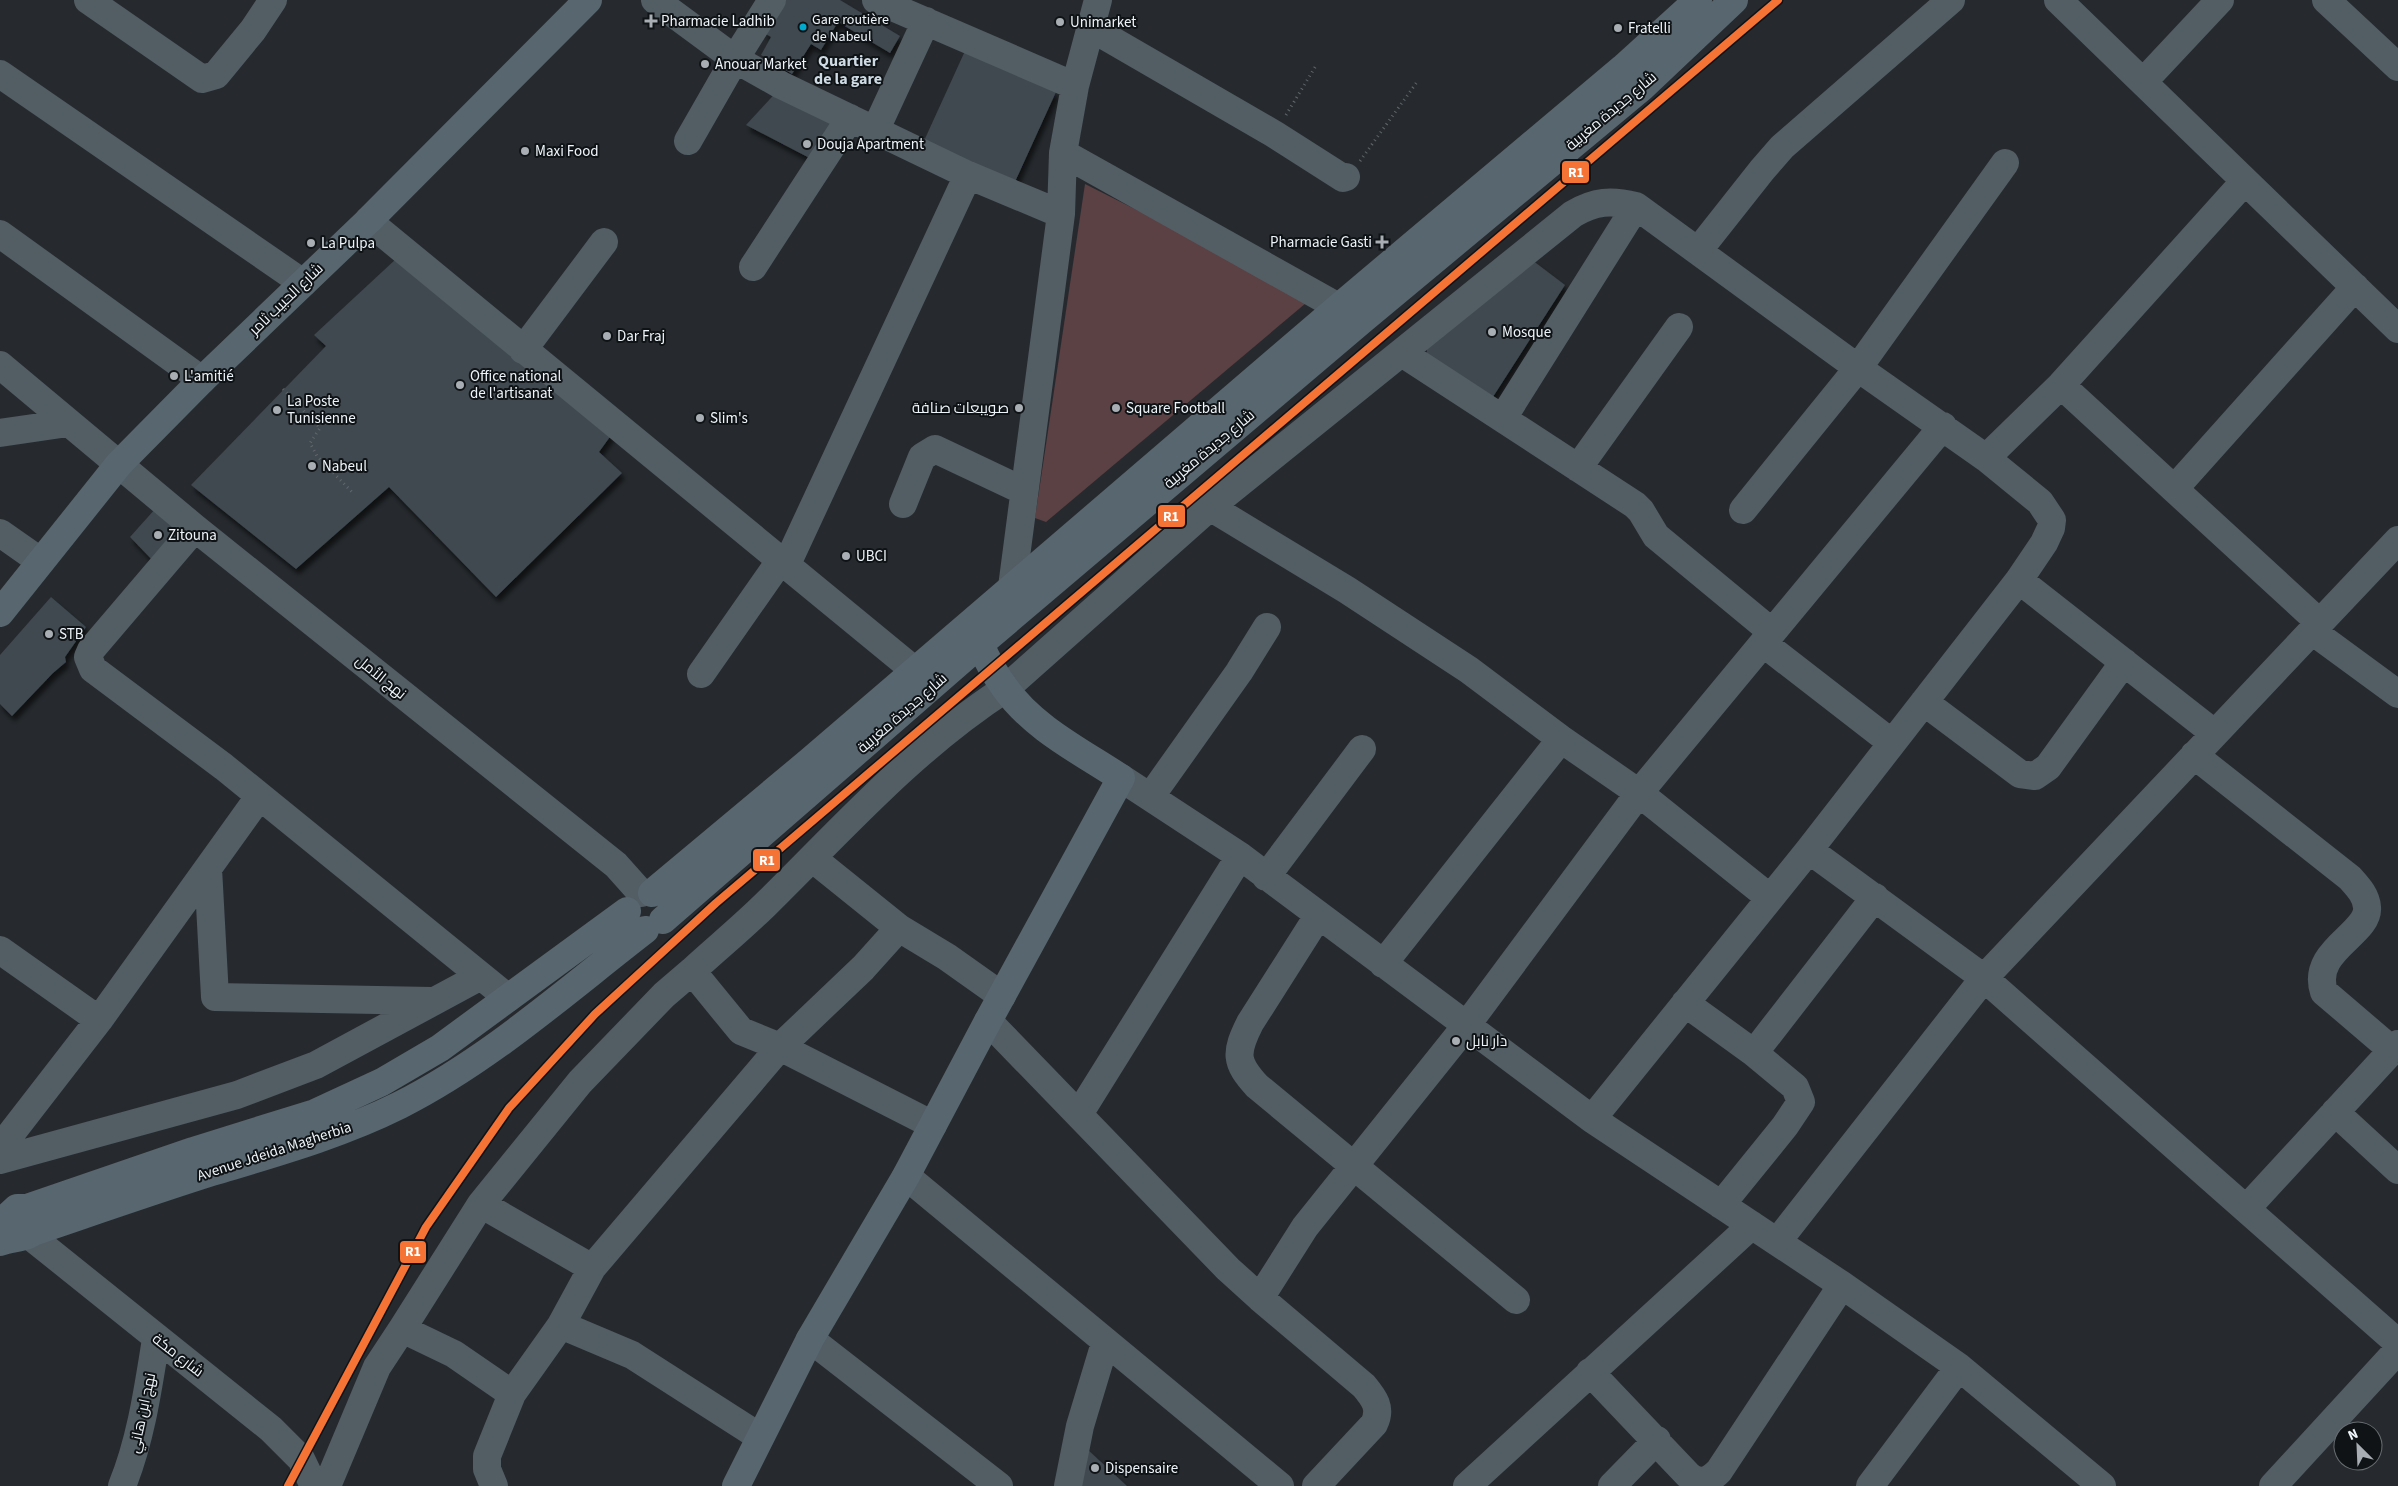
<svg xmlns="http://www.w3.org/2000/svg" width="2398" height="1486" font-family="'Source Sans 3',Cairo,sans-serif">
  <style>
    .green { fill: #5b4044 }
    .building { fill: #3f484f; filter: url(#shadow) }
    .lines { fill: none; stroke-linecap: round; stroke-linejoin: round }
    .path { stroke: #60676d; stroke-width: 3; stroke-dasharray: 1 4; stroke-linecap: butt }
    .minor { stroke: #525d64; stroke-width: 28 }
    .major { stroke: #58666f; stroke-width: 28 }
    .rail-casing { stroke: #5c6166; stroke-width: 5.5 }
    .rail { stroke: #0f1316; stroke-width: 4; stroke-dasharray: 11; stroke-linecap: butt }
    .rail-1-casing { stroke: #0f1316; stroke-width: 11 }
    .rail-1 { stroke: #f57335; stroke-width: 8 }
    .poi-dot { fill: #a8aeb3; stroke: #0f1316; stroke-width: 2 }
    .bus-dot { fill: #00a9ce; stroke: #0f1316; stroke-width: 2 }
    .labels { text-anchor: middle; stroke-width: 4; stroke-linejoin: round; paint-order: stroke }
    .bus-label { font-size: 14px; fill: #eef5fa; stroke: #0f1316; text-anchor: start }
    .poi-label { font-size: 15px; fill: #eef5fa; stroke: #0f1316; text-anchor: start }
    .street-label { font-size: 15px; fill: #eef5fa; stroke: #0f1316 }
    .neighbourhood-label { font-size: 16px; font-weight: bold; fill: #cedbe4; stroke: #0f1316 }
    .line-badge { stroke: #0f1316; stroke-width: 2 }
    .badge-label { font-size: 14px; text-anchor: middle; font-weight: bold; fill: #fff }
  </style>
  <defs>
    <filter id="shadow"><feDropShadow dx="3" dy="5.5" stdDeviation="2.5" flood-color="#0009"/></filter>
  </defs>
  <rect width="100%" height="100%" fill="#262a2e"/>
  <path class="green" d="M1085,184L1312,298L1046,522L1035,518Z"/>
  <path class="building" d="M784,0H840L900,36L890,53L838,22L821,50L811,44L792,74L761,55L771,37L764,33Z
    M965,51L1056,92L1014,184L923,143Z
    M781,87L846,118L821,164L746,125Z
    M396,259L612,434L599,452L622,473L496,597L389,487L296,569L191,485L326,346L314,335Z
    M1532,260L1565,285L1491,400L1427,354V347Z
    M156,508L186,533L157,565L130,537Z
    M51,597L86,627L65,657L66,662L53,673L12,716L0,704V655Z
    M1087,1449L1127,1486H1078Z"/>
  <g class="lines">
    <path class="path" d="M1286,115L1317,64
      M1360,161L1417,82
      M283,389L320,428L310,443L317,456L352,492"/>
    <path class="minor" d="M88,0L202,79L216,75L253,30L273,0
      M655,0L735,59L781,85L968,175L1061,214
      M876,0L1075,86
      M2058,0L2398,329
      M2326,0L2398,67
      M1091,28L1274,134L1343,178L1346,177
      M0,74L303,283
      M2144,81L2220,0
      M875,131L926,21
      M688,141L735,59L772,0
      M1063,153L1358,318
      M368,221L914,670
      M0,234L202,380
      M1698,251L1762,170L1782,147L1951,0
      M753,267L850,118
      M523,350L604,242
      M1402,353L1635,505L1641,511L1656,536L1772,632
      M0,365L195,528L616,865L641,893
      M2061,385L2320,623
      M1503,418L1636,206
      M0,433L68,423
      M1986,458L2061,385L2245,181
      M1578,468L1679,327
      M2175,488L2355,287
      M903,504L922,457L935,449L1024,491
      M1210,507L1347,590L1469,670L1561,739L1639,793L1770,898
      M1743,510L1858,368L2005,163
      M195,528L91,650L88,657L93,669L224,767L508,998
      M0,533L40,561
      M786,566L968,175
      M2019,580L2214,733
      M1012,587L1061,214L1063,153L1075,86L1098,0
      M2312,631L2398,694
      M1763,643L1892,743
      M701,674L780,561
      M1924,702L2020,774L2035,776L2048,767L2124,662
      M2194,755L2350,878C2358,887 2366,895 2367,907C2370,934 2310,950 2324,992L2392,1050
      M1121,778L1240,856L1592,1119L1842,1285L1959,1367L2102,1486
      M1151,796L1239,672L1267,627
      M1809,850L1984,978L2398,1343
      M812,858L899,928
      M208,868L215,997L432,1001
      M1266,877L1362,749
      M1318,916L1250,1023C1235,1053 1235,1062 1257,1086L1516,1300
      M0,950L99,1020
      M1383,964L1561,739
      M692,971C717,948 744,926 768,902C845,826 914,748 1005,689L1210,507L1573,214C1595,201 1611,200 1636,206L1858,368L1986,458L2040,502L2052,520L2051,528L2044,543L2019,580L1809,850L1592,1119
      M1685,1003L1754,1053L1795,1087L1801,1102L1785,1126L1721,1205
      M988,1021L1228,1269L1260,1298L1364,1386C1374,1398 1382,1408 1374,1424L1316,1486
      M1754,1053L1875,897
      M2335,1112L2398,1170
      M1079,1114L1240,856
      M0,1148L99,1020L259,797
      M0,1160L237,1095L316,1065L481,976
      M906,1176L1280,1486
      M481,1204L592,1268
      M2246,1209L2398,1044
      M29,1235L271,1429L301,1459L314,1486
      M1777,1242L1984,978L2398,540
      M1260,1298L1305,1227L1466,1026L1639,793L1943,426
      M561,1325L632,1355L760,1437
      M402,1329L481,1204L580,1082L664,995L692,971L741,1031L780,1047L933,1125
      M810,1339L999,1486
      M1590,1372L1688,1475C1700,1485 1709,1481 1719,1471L1842,1285
      M122,1486C141,1439 148,1389 156,1339
      M327,1486L377,1367L402,1329L454,1354L512,1394
      M494,1486L487,1469V1456L512,1394L561,1325L592,1268L780,1047L863,968L899,928L947,957L1002,996
      M1068,1486L1080,1426L1105,1343
      M1467,1486L1752,1225
      M1612,1486L1657,1440
      M1870,1486L1959,1367
      M2273,1486L2398,1350"/>
    <path class="major" d="M0,613L119,464L202,380L368,221L588,0
      M652,893L810,761L1339,307L1623,68L1698,0
      M663,920L980,644L1362,320L1641,88L1734,0
      M27,1208L193,1151L315,1113L382,1082L440,1048L627,911
      M33,1232C92,1212 152,1191 212,1172C275,1153 340,1135 400,1105C489,1060 566,991 645,930
      M0,1242C10,1238 26,1238 33,1232L36,1218L27,1208H17L7,1217L9,1230L16,1236
      M736,1486L810,1339L906,1176L988,1021L1121,778C1082,752 1033,728 1005,688C995,675 987,660 980,644"/>
    <g class="rail-casing">
      <path id="rail" d="M1723,46L1778,0"/>
    </g>
    <use href="#rail" class="rail"/>
    <g class="rail-1-casing">
      <path id="rail-1" d="M288,1486L426,1227L509,1108L595,1014L716,903L1778,0"/>
    </g>
    <use href="#rail-1" class="rail-1"/>
  </g>
  <g class="poi-dot">
    <path d="M648.5 13.5h5v5h5v5h-5v5h-5v-5h-5v-5h5z"/>
    <circle cx="1060" cy="22" r="5"/>
    <circle cx="1618" cy="28" r="5"/>
    <circle cx="705" cy="64" r="5"/>
    <circle cx="807" cy="144" r="5"/>
    <circle cx="525" cy="151" r="5"/>
    <path d="M1379.5 234.5h5v5h5v5h-5v5h-5v-5h-5v-5h5z"/>
    <circle cx="311" cy="243" r="5"/>
    <circle cx="1492" cy="332" r="5"/>
    <circle cx="607" cy="336" r="5"/>
    <circle cx="174" cy="376" r="5"/>
    <circle cx="460" cy="385" r="5"/>
    <circle cx="1019" cy="408" r="5"/>
    <circle cx="1116" cy="408" r="5"/>
    <circle cx="277" cy="410" r="5"/>
    <circle cx="700" cy="418" r="5"/>
    <circle cx="312" cy="466" r="5"/>
    <circle cx="158" cy="535" r="5"/>
    <circle cx="846" cy="556" r="5"/>
    <circle cx="49" cy="634" r="5"/>
    <circle cx="1456" cy="1041" r="5"/>
    <circle cx="1095" cy="1468" r="5"/>
  </g>
  <circle class="bus-dot" cx="803" cy="27" r="4.5"/>
  <g class="labels">
    <g class="bus-label">
      <text x="812" y="24">Gare routière<tspan x="812" dy="17">de Nabeul</tspan></text>
    </g>
    <g class="poi-label">
      <text x="661" y="26">Pharmacie Ladhib</text>
      <text x="1070" y="27">Unimarket</text>
      <text x="1628" y="33">Fratelli</text>
      <text x="715" y="69">Anouar Market</text>
      <text x="817" y="149">Douja Apartment</text>
      <text x="535" y="156">Maxi Food</text>
      <text x="1372" y="247" text-anchor="end">Pharmacie Gasti</text>
      <text x="321" y="248">La Pulpa</text>
      <text x="1502" y="337">Mosque</text>
      <text x="617" y="341">Dar Fraj</text>
      <text x="184" y="381">L'amitié</text>
      <text x="470" y="381">Office national<tspan x="470" dy="17">de l'artisanat</tspan></text>
      <text x="287" y="406">La Poste<tspan x="287" dy="17">Tunisienne</tspan></text>
      <text x="1009" y="413" text-anchor="end">صويبعات صنافة</text>
      <text x="1126" y="413">Square Football</text>
      <text x="710" y="423">Slim's</text>
      <text x="322" y="471">Nabeul</text>
      <text x="168" y="540">Zitouna</text>
      <text x="856" y="561">UBCI</text>
      <text x="59" y="639">STB</text>
      <text x="1466" y="1046">دار نابل</text>
      <text x="1105" y="1473">Dispensaire</text>
    </g>
    <g class="street-label">
      <text transform="translate(1611 111) rotate(-40)" y="5">شارع جديدة مغربية</text>
      <text transform="translate(286 299) rotate(-44)" y="5">شارع الحبيب ثامر</text>
      <text transform="translate(1209 449) rotate(-40)" y="5">شارع جديدة مغربية</text>
      <text transform="translate(381 677) rotate(39)" y="5">نهج الأمل</text>
      <text transform="translate(902 713) rotate(-41)" y="5">شارع جديدة مغربية</text>
      <text transform="translate(274 1151) rotate(-18)" y="5">Avenue Jdeida Magherbia</text>
      <text transform="translate(178 1355) rotate(38)" y="5">شارع مكة</text>
      <text transform="translate(142 1413) rotate(-78)" y="5">نهج ابن هاني</text>
    </g>
    <g class="neighbourhood-label">
      <text x="848" y="66">Quartier<tspan x="848" dy="18">de la gare</tspan></text>
    </g>
  </g>
  <g class="line-badge">
    <rect x="1561" y="160" width="29" height="24" rx="5" fill="#f57335"/>
    <rect x="1157" y="504" width="29" height="24" rx="5" fill="#f57335"/>
    <rect x="752" y="848" width="29" height="24" rx="5" fill="#f57335"/>
    <rect x="399" y="1240" width="28" height="24" rx="5" fill="#f57335"/>
  </g>
  <g class="badge-label">
    <text x="1576" y="177">R1</text>
    <text x="1171" y="521">R1</text>
    <text x="767" y="865">R1</text>
    <text x="413" y="1256">R1</text>
  </g>
  <g transform="translate(2358 1446) rotate(336)"><circle r="24" fill="#0f1316" stroke="#686d71"/>
  <path d="M0-4L9 19L0 12L-9 19Z" fill="#a8aeb3"/>
  <text y="-8" font-size="14" font-weight="bold" text-anchor="middle" fill="#eef5fa">N</text>
  </g>
</svg>
